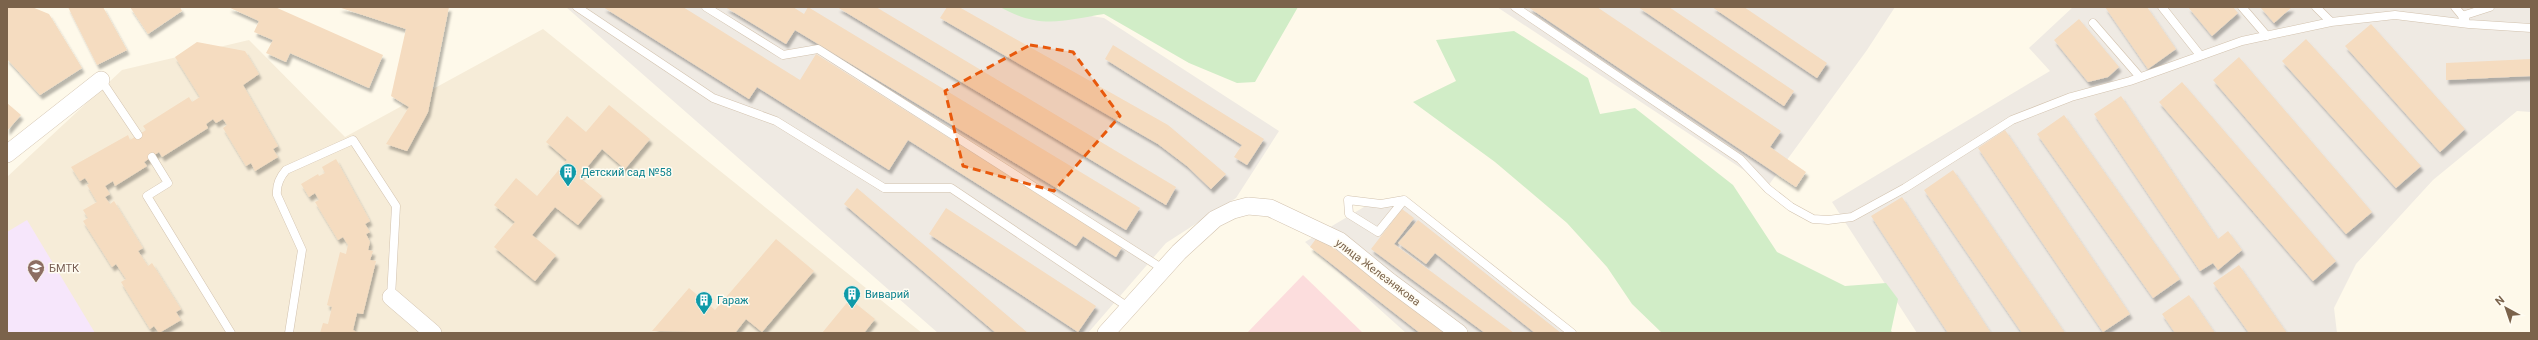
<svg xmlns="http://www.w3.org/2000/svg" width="2538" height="340" font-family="Roboto,sans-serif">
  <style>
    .residential { fill: #f6ecd8 }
    .industrial { fill: #efeae3 }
    .education { fill: #f6e6fb }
    .medical { fill: #fcdddd }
    .green { fill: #d1edc7 }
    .building { fill: #f5dcc0; filter: url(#shadow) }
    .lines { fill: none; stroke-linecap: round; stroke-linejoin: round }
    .service-casing { stroke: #d2c2ae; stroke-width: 9 }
    .minor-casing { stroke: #d2c2ae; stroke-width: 18 }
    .service { stroke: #fff; stroke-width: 8 }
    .minor { stroke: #fff; stroke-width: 17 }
    .marked { fill: #e8590c; fill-opacity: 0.2; stroke: #e8590c; stroke-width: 3; stroke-dasharray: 8 5; stroke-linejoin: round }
    .labels { text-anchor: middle; stroke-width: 3; stroke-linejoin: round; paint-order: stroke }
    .culture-label { font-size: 11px; fill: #0d838f; stroke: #fffcf2; text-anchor: start }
    .education-label { font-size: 11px; fill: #785e54; stroke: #fffcf2; text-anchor: start }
    .street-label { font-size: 11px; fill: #7b634b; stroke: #fffcf2 }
  </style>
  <defs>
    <filter id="shadow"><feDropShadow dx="2.5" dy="4.5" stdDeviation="1" flood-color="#0004"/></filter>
  </defs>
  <rect width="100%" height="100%" fill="#fef9ea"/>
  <path class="residential" d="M543,29L922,333H7V177L122,70L249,40L345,137Z"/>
  <path class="industrial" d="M566,7H1033L1104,18L1279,131L1236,198L1166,243L1088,333H938Z
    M1497,7H1895L1867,50L1768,186Z
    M2073,7H2531V112L2517,111L2433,180L2356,264L2334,308L2337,333H1917L1832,202L2050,71L2029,48Z
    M1409,199L1578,333H1406L1305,242L1364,207Z"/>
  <path class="education" d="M27,220L95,333H7V232Z"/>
  <path class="medical" d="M1303,275L1363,333H1247Z"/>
  <path class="green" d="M1000,7H1298L1255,82L1237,83L1189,63L1104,14C1061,21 1040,29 1000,7Z
    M1514,31L1588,78L1600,114L1635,108L1733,185L1777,252L1845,286L1886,283L1898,299L1891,331L1893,333H1662L1632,304L1607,267L1567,223L1495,162L1413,102L1456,81L1436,40Z"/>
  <path class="building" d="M7,7H32L49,14L82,68L40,95L7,59Z
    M68,7H103L127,50L97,65Z
    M130,7H180L182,11L148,34Z
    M228,7H275L383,55L369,88L290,53L286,62L266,53L273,40L254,32L259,21Z
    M338,7H449L428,112L407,151L386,144L409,107L391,96L406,29Z
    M603,7H683L800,80L816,54L1122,247L1116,257L1083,236L1076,246L908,140L889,170L757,87L749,99Z
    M725,7H793L804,14L808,7L1140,208L1126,230L795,30L786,44Z
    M837,7H876L1176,187L1166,205Z
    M947,7H959L1168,125L1226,174L1211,189L1187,166L1158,144L940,18Z
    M1528,7H1597L1781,131L1770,147L1806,172L1796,187Z
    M1638,7H1669L1794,91L1784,106Z
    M1712,7H1744L1827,63L1817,78Z
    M2105,7H2147L2176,49L2148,69Z
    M2188,7H2233L2238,13L2212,36Z
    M2260,7H2292L2274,23Z
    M2079,19L2119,67L2108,77L2088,82L2054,40Z
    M2371,24L2465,129L2440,152L2345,46Z
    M2306,39L2421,166L2396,188L2282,61Z
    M197,42L245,51L259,74L243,85L278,146L273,149L278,157L255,171L251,163L246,166L223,128L227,125L223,119L216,123L213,119L206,124L208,128L162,157L159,152L144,162L147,166L115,186L113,181L105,186L110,194L105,197L110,204L114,201L143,248L138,251L148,266L152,263L181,309L176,312L181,320L159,333L154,326L150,329L121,282L126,279L116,264L112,267L83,221L88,218L83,210L97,202L87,185L89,184L85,178L80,181L71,167L128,135L130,140L146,130L143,126L189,97L192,102L200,97L175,57Z
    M1113,45L1264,139L1247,165L1234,157L1242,145L1105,59Z
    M2239,57L2372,212L2346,234L2213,80Z
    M2531,59V76L2446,80V63Z
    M2182,82L2336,261L2313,281L2159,102Z
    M2121,96L2218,239L2228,231L2242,250L2218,270L2213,263L2200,271L2094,114Z
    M7,103L21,115L7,131Z
    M609,105L650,139L625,169L602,149L579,177L602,196L578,225L555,207L532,235L556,255L535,281L494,247L515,222L494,205L516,178L537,196L567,160L546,142L567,116L586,132Z
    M2064,115L2180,279L2153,298L2037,134Z
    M2005,130L2130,314L2103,332L1978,148Z
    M336,159L370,221L365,224L370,232L366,234L370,242L368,250L373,251L370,260L376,261L363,314L357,313L353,330L358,333H320L323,323L328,324L332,307L327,305L340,252L346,254L348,245L343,237L338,240L315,202L319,200L315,193L309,197L301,184L318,174L319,176L325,173L322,167Z
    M1953,170L2065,333H2022L1924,190Z
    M857,188L1028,333H996L844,204Z
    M1902,197L1991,333H1948L1871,216Z
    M946,208L1096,306L1078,332L929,234Z
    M1402,209L1414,218L1394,244L1514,333H1485L1371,249Z
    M1418,220L1561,333H1535L1435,253L1426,264L1398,243Z
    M1318,236L1444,333H1420L1310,247Z
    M776,239L814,271L762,332L746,319L735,333L652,331L689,288L715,310Z
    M2239,265L2287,333H2249L2213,283Z
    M2189,295L2215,333H2175L2162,314Z
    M850,299L875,319L864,333H822Z"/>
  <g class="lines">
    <g class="service-casing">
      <path id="service" d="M577,7L713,98L776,121L884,188H951L1128,307
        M706,7L783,55L818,49L1163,269
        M1515,7L1740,159L1768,189L1791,207L1813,219L1828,220L1852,217L1905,188L2012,120L2071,97L2130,81L2242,41L2331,22L2395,15L2469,24L2531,28
        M2162,7L2200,55
        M2242,7L2267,36
        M2316,7L2331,22
        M2455,7L2465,19
        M2462,16L2490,7
        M2093,23L2139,76
        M101,80L138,135
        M152,157L168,183L147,196L231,333
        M1348,200L1381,204L1404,200L1378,232L1349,214Z
        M1404,200L1572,333
        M289,333L302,250L277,195C276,185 279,178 286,170L353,140L396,206L391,297"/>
    </g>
    <g class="minor-casing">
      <path id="minor" d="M7,154L101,80
        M391,297L433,333
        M1106,333L1179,252L1215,219L1233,210L1248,206L1270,208L1340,241L1389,281L1459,333"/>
    </g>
    <use href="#service" class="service"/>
    <use href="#minor" class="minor"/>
  </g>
  <path class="marked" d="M1030,45L1073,52L1120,116L1054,191L963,166L945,91Z"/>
  <defs>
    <g id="building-pin" transform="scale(0.9)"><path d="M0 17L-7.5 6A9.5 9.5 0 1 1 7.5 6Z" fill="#0f9aa8" stroke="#fffcf2"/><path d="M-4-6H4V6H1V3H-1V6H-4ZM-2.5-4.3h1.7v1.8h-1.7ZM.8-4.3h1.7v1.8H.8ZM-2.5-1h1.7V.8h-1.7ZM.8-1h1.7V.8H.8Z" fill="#fff"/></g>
    <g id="university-pin" transform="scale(0.9)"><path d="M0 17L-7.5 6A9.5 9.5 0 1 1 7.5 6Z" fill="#8d6e63" stroke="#fffcf2"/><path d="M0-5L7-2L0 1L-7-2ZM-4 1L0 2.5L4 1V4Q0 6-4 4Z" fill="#fff"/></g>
  </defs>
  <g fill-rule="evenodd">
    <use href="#building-pin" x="568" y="172"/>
    <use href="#university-pin" x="36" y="268"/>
    <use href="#building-pin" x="852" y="294"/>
    <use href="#building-pin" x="704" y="300"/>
  </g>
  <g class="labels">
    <g class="culture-label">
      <text x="581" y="176">Детский сад №58</text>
      <text x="865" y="298">Виварий</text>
      <text x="717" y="304">Гараж</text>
    </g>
    <g class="education-label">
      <text x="49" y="272">БМТК</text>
    </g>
    <g class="street-label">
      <text transform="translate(1378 272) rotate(37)" y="4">улица Железнякова</text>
    </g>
  </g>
  <rect width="2538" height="340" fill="none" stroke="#7b634b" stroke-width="16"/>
  <g transform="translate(2506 308) rotate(320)" stroke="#fffcf2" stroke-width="3" paint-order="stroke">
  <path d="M0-3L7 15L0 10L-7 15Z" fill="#7b634b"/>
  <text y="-6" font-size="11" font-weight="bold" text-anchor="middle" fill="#7b634b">N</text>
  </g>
</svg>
